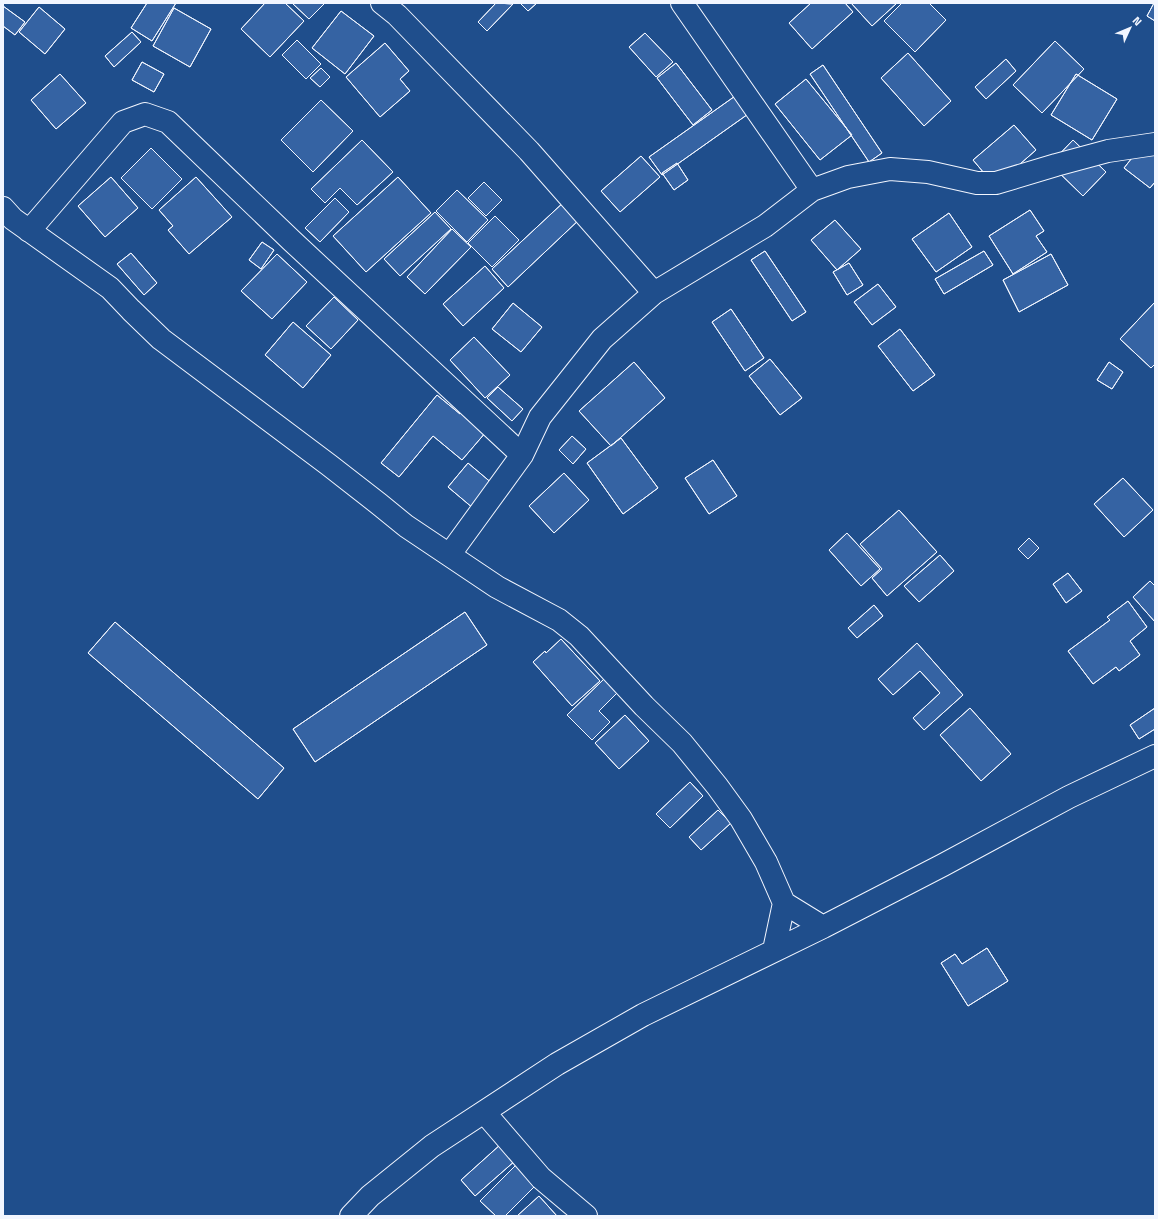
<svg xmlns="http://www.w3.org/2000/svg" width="1158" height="1219" font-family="'Titillium Web',sans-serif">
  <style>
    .building { fill: #3563a3; stroke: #f2f6ff }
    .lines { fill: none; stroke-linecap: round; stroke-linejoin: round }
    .minor-casing { stroke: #f2f6ff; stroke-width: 24 }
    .minor { stroke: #1f4e8c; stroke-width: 22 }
  </style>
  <rect width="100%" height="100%" fill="#1f4e8c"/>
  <path class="building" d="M147,3H176L152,41L131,28Z
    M147,3H176L152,41L131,28Z
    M265,3H285L304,21L270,57L241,29Z
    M265,3H285L304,21L270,57L241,29Z
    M292,3H325L309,19Z
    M292,3H325L309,19Z
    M496,3L513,4L487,31L478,22Z
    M496,3L513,4L487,31L478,22Z
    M520,3H537L528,11Z
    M520,3H537L528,11Z
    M811,3H845L853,12L812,49L789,23Z
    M811,3H845L853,12L812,49L789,23Z
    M851,3H897L872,26Z
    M851,3H897L872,26Z
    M902,3H929L946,20L915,52L884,21Z
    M902,3H929L946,20L915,52L884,21Z
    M1154,3H1155V21L1147,16Z
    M1154,3H1155V21L1147,16Z
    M3,6L25,22L15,35L3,26Z
    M3,6L25,22L15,35L3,26Z
    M39,7L65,29L45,54L19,32Z
    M39,7L65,29L45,54L19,32Z
    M174,8L211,29L190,67L153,46Z
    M174,8L211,29L190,67L153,46Z
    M341,11L374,36L345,74L312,48Z
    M341,11L374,36L345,74L312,48Z
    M132,32L141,42L114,67L105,56Z
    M132,32L141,42L114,67L105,56Z
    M645,33L673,62L656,77L629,47Z
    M645,33L673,62L656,77L629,47Z
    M297,40L321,64L306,79L282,55Z
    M297,40L321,64L306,79L282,55Z
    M1055,41L1084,69L1042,113L1013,85Z
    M1055,41L1084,69L1042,113L1013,85Z
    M385,43L409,71L400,79L410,91L380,117L346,77Z
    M385,43L409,71L400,79L410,91L380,117L346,77Z
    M908,53L951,101L924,126L881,78Z
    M908,53L951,101L924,126L881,78Z
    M1006,59L1016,71L986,99L975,87Z
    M1006,59L1016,71L986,99L975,87Z
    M142,62L164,74L154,92L132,80Z
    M142,62L164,74L154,92L132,80Z
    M676,63L712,110L693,125L657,78Z
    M676,63L712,110L693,125L657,78Z
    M823,65L882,153L869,162L810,74Z
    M823,65L882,153L869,162L810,74Z
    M321,68L330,77L320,87L310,78Z
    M321,68L330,77L320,87L310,78Z
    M60,74L86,103L56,129L31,100Z
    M60,74L86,103L56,129L31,100Z
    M1076,74L1117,99L1092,140L1051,115Z
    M1076,74L1117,99L1092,140L1051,115Z
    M806,79L852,135L820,160L775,104Z
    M806,79L852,135L820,160L775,104Z
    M738,94L751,112L662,175L649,157Z
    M738,94L751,112L662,175L649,157Z
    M321,100L353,131L313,172L281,140Z
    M321,100L353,131L313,172L281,140Z
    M1014,125L1036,150L995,186L973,160Z
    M1014,125L1036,150L995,186L973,160Z
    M1150,135L1155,138V182L1150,188L1124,168Z
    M1150,135L1155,138V182L1150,188L1124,168Z
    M362,140L393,172L357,205L340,188L325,203L311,189Z
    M362,140L393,172L357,205L340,188L325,203L311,189Z
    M1073,140L1106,172L1083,196L1050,164Z
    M1073,140L1106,172L1083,196L1050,164Z
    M151,148L182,179L152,209L121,178Z
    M151,148L182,179L152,209L121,178Z
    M641,156L660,177L620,212L601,191Z
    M641,156L660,177L620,212L601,191Z
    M677,163L688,180L674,190L662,173Z
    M677,163L688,180L674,190L662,173Z
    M111,177L138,208L105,237L78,206Z
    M111,177L138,208L105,237L78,206Z
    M196,177L232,217L189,254L168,230L173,226L159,210Z
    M196,177L232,217L189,254L168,230L173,226L159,210Z
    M398,177L431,213L366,272L333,236Z
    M398,177L431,213L366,272L333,236Z
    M484,182L502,200L486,216L468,198Z
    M484,182L502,200L486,216L468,198Z
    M457,190L488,220L467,242L436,211Z
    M457,190L488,220L467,242L436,211Z
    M335,198L349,212L320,242L305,228Z
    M335,198L349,212L320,242L305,228Z
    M566,200L582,217L508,287L492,269Z
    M566,200L582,217L508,287L492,269Z
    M1030,210L1044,231L1036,236L1047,252L1013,274L989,236Z
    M1030,210L1044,231L1036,236L1047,252L1013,274L989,236Z
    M435,212L451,229L400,276L384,259Z
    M435,212L451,229L400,276L384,259Z
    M949,213L972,247L936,272L912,239Z
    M949,213L972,247L936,272L912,239Z
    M495,216L519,240L492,267L468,243Z
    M495,216L519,240L492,267L468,243Z
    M835,220L861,249L837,270L811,240Z
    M835,220L861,249L837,270L811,240Z
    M452,229L471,247L425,294L407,277Z
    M452,229L471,247L425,294L407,277Z
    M262,242L274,250L261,269L249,260Z
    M262,242L274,250L261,269L249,260Z
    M765,251L806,312L792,321L751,260Z
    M765,251L806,312L792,321L751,260Z
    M984,251L993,265L944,294L935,279Z
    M984,251L993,265L944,294L935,279Z
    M131,253L157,283L144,295L117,264Z
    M131,253L157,283L144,295L117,264Z
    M277,254L307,282L272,319L241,291Z
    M277,254L307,282L272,319L241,291Z
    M1051,254L1068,285L1019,312L1003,280Z
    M1051,254L1068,285L1019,312L1003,280Z
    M849,263L863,285L847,295L833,272Z
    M849,263L863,285L847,295L833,272Z
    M485,266L504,288L463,326L443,304Z
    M485,266L504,288L463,326L443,304Z
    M878,284L896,307L872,325L854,302Z
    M878,284L896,307L872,325L854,302Z
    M334,297L358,320L331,349L306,326Z
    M334,297L358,320L331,349L306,326Z
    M1155,302V364L1151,368L1120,339Z
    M1155,302V364L1151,368L1120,339Z
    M513,303L542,327L521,352L492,329Z
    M513,303L542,327L521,352L492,329Z
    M731,309L764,358L745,371L712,322Z
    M731,309L764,358L745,371L712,322Z
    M293,322L331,355L303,388L265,355Z
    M293,322L331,355L303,388L265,355Z
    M900,329L935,375L913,391L878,346Z
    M900,329L935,375L913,391L878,346Z
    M474,337L510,375L485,398L450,360Z
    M474,337L510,375L485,398L450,360Z
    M770,359L802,398L780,415L749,376Z
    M770,359L802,398L780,415L749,376Z
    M634,362L665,398L611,446L579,411Z
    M634,362L665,398L611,446L579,411Z
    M1109,362L1123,372L1112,389L1097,380Z
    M1109,362L1123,372L1112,389L1097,380Z
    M498,387L523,409L512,421L487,398Z
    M498,387L523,409L512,421L487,398Z
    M437,395L460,414L462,412L486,432L462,460L433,436L399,477L381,463Z
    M437,395L460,414L462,412L486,432L462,460L433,436L399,477L381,463Z
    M572,436L586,449L573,464L559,450Z
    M572,436L586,449L573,464L559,450Z
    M621,438L658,488L623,514L587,463Z
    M621,438L658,488L623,514L587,463Z
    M713,460L737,496L709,514L685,478Z
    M713,460L737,496L709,514L685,478Z
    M468,463L500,490L480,514L448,487Z
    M468,463L500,490L480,514L448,487Z
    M564,473L589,500L554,533L529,506Z
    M564,473L589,500L554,533L529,506Z
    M1123,478L1153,510L1124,537L1094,504Z
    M1123,478L1153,510L1124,537L1094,504Z
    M899,510L937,552L887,596L872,578L882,569L860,544Z
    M899,510L937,552L887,596L872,578L882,569L860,544Z
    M847,533L880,569L861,586L829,550Z
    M847,533L880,569L861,586L829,550Z
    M1029,538L1039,548L1028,559L1018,549Z
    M1029,538L1039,548L1028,559L1018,549Z
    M940,555L954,571L919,602L904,586Z
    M940,555L954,571L919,602L904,586Z
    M1068,573L1082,591L1066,603L1053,584Z
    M1068,573L1082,591L1066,603L1053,584Z
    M1150,581L1155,586V622L1133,597Z
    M1150,581L1155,586V622L1133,597Z
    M1128,601L1147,627L1130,641L1140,655L1119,671L1116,667L1093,684L1068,651L1110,620L1107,617Z
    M1128,601L1147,627L1130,641L1140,655L1119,671L1116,667L1093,684L1068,651L1110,620L1107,617Z
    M874,605L883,616L857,638L848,628Z
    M874,605L883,616L857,638L848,628Z
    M465,612L487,645L315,762L293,729Z
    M465,612L487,645L315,762L293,729Z
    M115,622L284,768L258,799L88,653Z
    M115,622L284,768L258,799L88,653Z
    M561,639L600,681L572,706L533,662L545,651L546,653Z
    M561,639L600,681L572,706L533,662L545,651L546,653Z
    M917,643L963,695L924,730L913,718L940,693L920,671L893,695L878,679Z
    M917,643L963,695L924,730L913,718L940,693L920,671L893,695L878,679Z
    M605,678L618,692L599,711L610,722L592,740L567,715Z
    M605,678L618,692L599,711L610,722L592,740L567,715Z
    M970,708L1011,754L981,781L940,735Z
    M970,708L1011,754L981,781L940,735Z
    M1155,708V729L1139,739L1130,725Z
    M1155,708V729L1139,739L1130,725Z
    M625,715L649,741L619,769L595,743Z
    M625,715L649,741L619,769L595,743Z
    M690,782L703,796L670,828L656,814Z
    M690,782L703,796L670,828L656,814Z
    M718,810L731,823L701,850L689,837Z
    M718,810L731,823L701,850L689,837Z
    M987,948L1008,981L968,1006L941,963L955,954L962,964Z
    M987,948L1008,981L968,1006L941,963L955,954L962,964Z
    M501,1144L516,1160L475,1196L461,1180Z
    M501,1144L516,1160L475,1196L461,1180Z
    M516,1165L536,1185L505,1216H496L480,1201Z
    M516,1165L536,1185L505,1216H496L480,1201Z
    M539,1196L557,1216H517Z
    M539,1196L557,1216H517Z"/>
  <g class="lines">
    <g class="minor-casing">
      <path id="minor" d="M382,3L397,15L529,151L654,293
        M682,3L812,190
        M3,208L13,219L110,288L131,310L161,339L329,465L379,504L406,526L497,587L559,620L579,636L644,706L682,743L717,786L741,819L766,862L784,903L774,950
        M29,231L123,122L145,114L168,122L292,241L522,455
        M450,554L522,455L540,417L602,339L654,293L765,226L812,190L848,177L890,169L928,172L977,183H996L1056,165L1108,151L1155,144
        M784,903L823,927
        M484,1112L541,1178L586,1216
        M351,1216L370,1196L432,1146L557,1064L643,1015L823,927L943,865L1069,797L1155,756"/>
    </g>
    <use href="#minor" class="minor"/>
  </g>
  <rect width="1158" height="1219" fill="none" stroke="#f2f6ff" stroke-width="8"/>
  <g transform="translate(1130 28) rotate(46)" stroke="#1f4e8c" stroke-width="3" paint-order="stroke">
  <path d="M0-3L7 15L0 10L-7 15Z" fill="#f2f6ff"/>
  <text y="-6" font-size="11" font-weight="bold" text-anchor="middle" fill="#f2f6ff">N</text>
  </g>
</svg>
